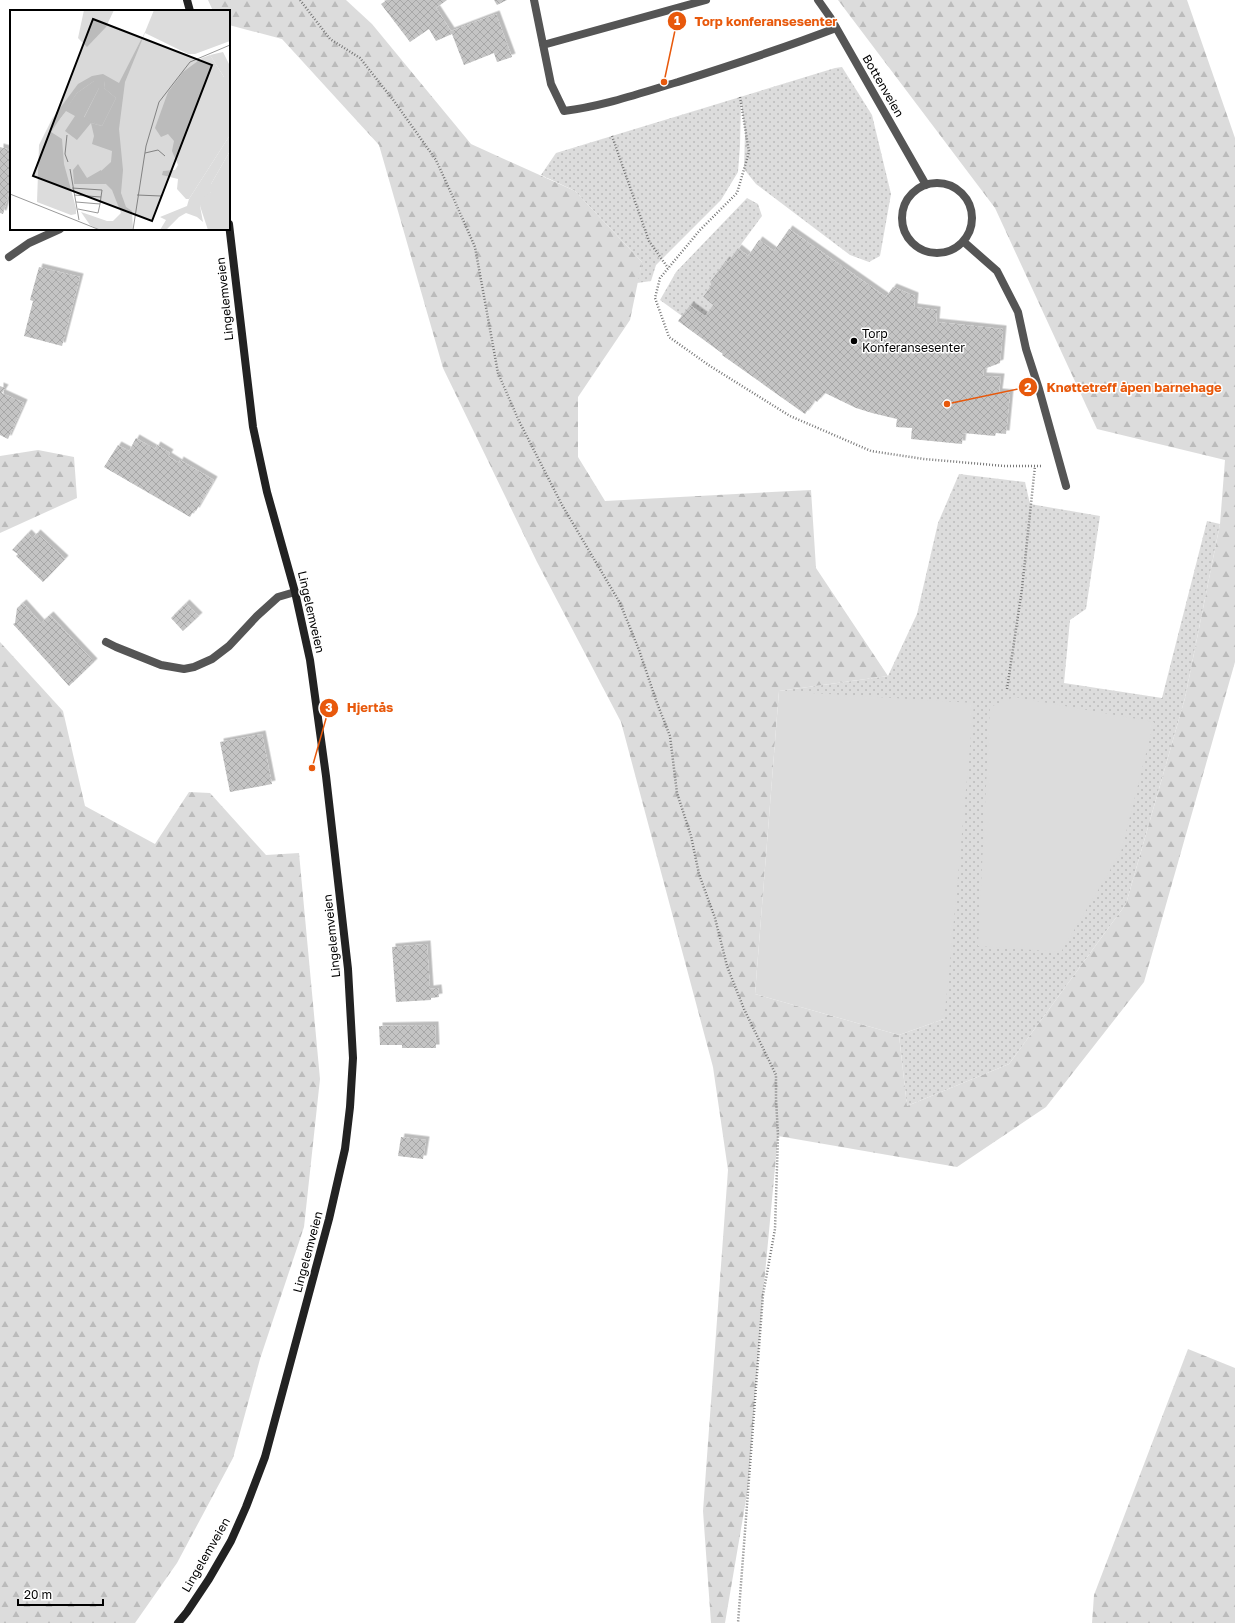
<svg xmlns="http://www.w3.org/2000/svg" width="1235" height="1623" font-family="'Golos Text',sans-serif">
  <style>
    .grass { fill: url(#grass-dots) }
    .forest { fill: url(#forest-firs) }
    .pitch { fill: #dcdcdc }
    .building { fill: url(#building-cross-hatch); filter: url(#shadow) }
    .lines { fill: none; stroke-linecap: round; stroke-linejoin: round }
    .path { stroke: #777; stroke-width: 2.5; stroke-dasharray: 1 2; stroke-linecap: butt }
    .service { stroke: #555; stroke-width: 8 }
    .minor { stroke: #555; stroke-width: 8 }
    .secondary { stroke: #222; stroke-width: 8 }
    .poi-dot { fill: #000; stroke: #fff; stroke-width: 1.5 }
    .labels { text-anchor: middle; stroke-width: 3; stroke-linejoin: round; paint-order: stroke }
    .street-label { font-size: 12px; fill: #000; stroke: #fff }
    .poi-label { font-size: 12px; fill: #000; stroke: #fff; text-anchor: start }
    .inset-road { fill: none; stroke: #999; stroke-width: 1 }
    .view { fill: #000; fill-opacity: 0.15; stroke: #000; stroke-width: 2 }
    .inset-edge { fill: none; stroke: #000; stroke-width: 2 }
    .leader { fill: none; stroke: #e8590c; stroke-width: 1.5 }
    .callout-dot { fill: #e8590c; stroke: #fff; stroke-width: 1.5 }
    .mark-label { font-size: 12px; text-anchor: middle; font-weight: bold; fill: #fff }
    .callout-label { font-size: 13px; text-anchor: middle; font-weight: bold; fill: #e8590c; stroke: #fff; stroke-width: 3; stroke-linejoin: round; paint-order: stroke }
  </style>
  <defs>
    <pattern id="grass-dots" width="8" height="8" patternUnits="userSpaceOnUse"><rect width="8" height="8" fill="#dcdcdc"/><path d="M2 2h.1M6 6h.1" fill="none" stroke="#bbb" stroke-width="1.8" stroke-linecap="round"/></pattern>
    <pattern id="forest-firs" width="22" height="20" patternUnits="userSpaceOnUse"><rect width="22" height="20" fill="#dcdcdc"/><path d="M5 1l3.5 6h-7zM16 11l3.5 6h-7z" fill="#bbb"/></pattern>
    <pattern id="building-cross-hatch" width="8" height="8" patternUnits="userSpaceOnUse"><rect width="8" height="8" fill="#c4c4c4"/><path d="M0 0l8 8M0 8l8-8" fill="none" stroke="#a7a7a7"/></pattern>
    <filter id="shadow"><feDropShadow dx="3.5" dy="-3.5" stdDeviation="0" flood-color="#0004"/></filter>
  </defs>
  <rect width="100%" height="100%" fill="#fff"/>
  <path class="grass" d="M842,67L872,115L891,194L880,256L869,262L850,255L756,184L744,169L745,132L741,101L740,146L738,172L721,200L656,265L651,281L637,283L642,262L575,191L541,175L556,153L835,68Z
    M747,198L758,204L762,216L728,262L726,260L710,282L711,285L703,297L713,305L705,316L690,305L682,316L660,300L676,272Z
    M959,474L1025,482L1030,504L1100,516L1086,609L1070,620L1064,683L1162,698L1207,521L1220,524L1185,698L1126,904L1009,1064L907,1106L899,1035L944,1019L779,691L888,676L917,614L938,523Z"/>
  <path class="forest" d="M208,0H346L372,24L471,144L575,191L642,262L630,320L578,397V457L605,501L811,490L816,568L888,676L779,691L755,994L899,1035L907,1106L1009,1064L1126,904L1185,698L1220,524L1225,460L1097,429L995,208L838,0H1187L1235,138V662L1144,982L1046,1107L957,1167L778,1136L763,1295L748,1488L725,1623H711L703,1511L728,1170L713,1067L621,722L537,562L443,368L379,145L282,39L229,25V11H213Z
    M38,450L74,457L77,498L0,533V456Z
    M0,642L63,711L85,806L155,844L189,792L210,793L266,855L299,853L320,1079L304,1227L260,1359L233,1458L177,1563L135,1623H0Z
    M1188,1349L1235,1368V1623H1092L1094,1595Z"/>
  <path class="pitch" d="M779,691L974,703L949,973L944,1019L899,1035L755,994Z
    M1014,697L1154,722L1121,852L1061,952L978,946L990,707Z"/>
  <path class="building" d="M387,0H447L436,8L451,31L496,14L512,57L497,62L494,53L464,65L452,34L436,41L429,29L410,42L381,4Z
    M494,0H507L497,5Z
    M0,147L11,150V186L3,214L0,213Z
    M789,229L886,297L893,287L915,296L914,307L937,310L936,322L1003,329L1000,363L984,369L983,376L1001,377L999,392L1010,393L1006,434L996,433L995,436L963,433L962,444L911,439L912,428L896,427L897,419L872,413L856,408L825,393L817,402L815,400L805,414L722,355L723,354L678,321L690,305L705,316L713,305L703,297L711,285L710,282L726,260L728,262L738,248L748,256L759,240L774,251Z
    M39,267L80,277L62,346L24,336L33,301L30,300Z
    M0,386L5,388L2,393L24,403L8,439L0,435Z
    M136,438L155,449L157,445L170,453L168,456L179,463L180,460L214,480L196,511L194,510L190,517L104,467L118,445L129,451Z
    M28,533L33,538L37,533L65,559L43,582L16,556L18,554L12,550Z
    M23,603L41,623L50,615L94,662L69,686L13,624L15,623L17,608Z
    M186,603L199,616L183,631L171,618Z
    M262,734L272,784L230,792L220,742Z
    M427,944L430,989L438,988L439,997L431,998V1000L396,1002L392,947Z
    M435,1025L436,1048H402V1045H380L379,1026Z
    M401,1137L426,1140L423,1159L398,1156Z"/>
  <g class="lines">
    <path class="path" d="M300,0L330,39L360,58L394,101L436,160L452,195L475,247L498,373L519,421L562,505L620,603L639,650L657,703L670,736L677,793L691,836L699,874L715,918L727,966L744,1009L776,1075V1098L778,1136L775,1229L763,1295L738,1623
      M740,97L749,152L737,193L700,230L660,278L655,298L669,337L710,366L790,416L871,451L924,459L1005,466H1041
      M612,136L649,241L668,268
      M1007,689L1022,589L1035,466"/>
    <path class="service" d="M534,0L551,84L564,111C604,106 640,93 678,82C732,65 784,48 836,28
      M543,45L706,0
      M9,257L29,243L60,229
      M106,642L116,647L161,665L184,669L194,667L212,659L229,646L257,616L278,597L295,592"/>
    <path class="minor" d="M818,0L830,17L926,185
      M902 218a35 35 0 1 1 70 0a35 35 0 1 1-70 0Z
      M964,242L997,271L1018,312L1026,349L1039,389L1066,486"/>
    <path class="secondary" d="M187,0L190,11
      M178,1623L187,1612L209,1579L231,1541L246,1507L265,1457L329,1219L345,1149L350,1107L353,1058L348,969L326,776L310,660L295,592L267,492L253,427L229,224"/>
  </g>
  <circle class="poi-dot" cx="854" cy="341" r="4"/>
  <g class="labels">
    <g class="street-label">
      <text transform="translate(883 86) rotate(60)" y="4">Bottenveien</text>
      <text transform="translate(225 299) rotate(-96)" y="4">Lingelemveien</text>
      <text transform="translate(311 612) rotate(77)" y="4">Lingelemveien</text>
      <text transform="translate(332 936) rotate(-96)" y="4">Lingelemveien</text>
      <text transform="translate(308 1252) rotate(-75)" y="4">Lingelemveien</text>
      <text transform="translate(206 1555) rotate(-60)" y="4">Lingelemveien</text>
    </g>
    <g class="poi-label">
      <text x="862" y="338">Torp<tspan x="862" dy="14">Konferansesenter</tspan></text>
    </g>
  </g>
  <g transform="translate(10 10)">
    <rect width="220" height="220" fill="#fff"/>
    <path d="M213,42L220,56V67H214L200,45ZM84,71H95L94,78H89L74,107L92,116L81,113L67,130L55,121L65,106L56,101L44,116L67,83ZM220,125V141L201,174V182L190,196L193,212L187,207L176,203L169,207L156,220H150L156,210L150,207L177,196L179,189ZM68,154L77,168L91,160L96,174H64L63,160Z" fill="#dcdcdc"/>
    <path d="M74,0H104L96,17L77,37L68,28ZM144,0H220V31L185,44H178L135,23L115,72L109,119L113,160L111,183L116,197L122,201L123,220H90L80,215L71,202L97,211H103L111,203L102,180L94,172L90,162L101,152L102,141L82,134L84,126L81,113L92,116L106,88L94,78L95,71H84L67,83L41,122L52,129L54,154L66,198V204L61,205L27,192L29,135L42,109L68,74L82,66L93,64L109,73L135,22ZM200,45L214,67H220V125L179,189H176L167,179L168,169L152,165L153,161L165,160L168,155L162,141L164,131L158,124L151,127L145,118L158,82L173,62L192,48ZM220,141V220H198L190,196L192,188L201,182V174Z" fill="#dcdcdc"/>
    <path d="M89,78H94L106,88L92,116L74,108ZM75,80L83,84L73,107H70L57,99Z" fill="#dcdcdc"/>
    <path class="inset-road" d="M57,125L55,144L58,152M135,143L148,140L155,146M60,159L69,210M62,178L92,180L90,194M0,184L90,220M64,185L91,187M127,185L151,186M66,192L90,194L88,203L68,199M123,220L136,136L149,92L180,52L220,35"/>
    <path class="view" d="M83,9L202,55L142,211L23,166Z"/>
    <rect width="220" height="220" class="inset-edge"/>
  </g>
  <path class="leader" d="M664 82L677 21M947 404L1028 387M312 768L329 708"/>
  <g class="callout-dot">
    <circle cx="664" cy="82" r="4"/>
    <circle cx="947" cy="404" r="4"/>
    <circle cx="312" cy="768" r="4"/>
    <circle cx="677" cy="21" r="10"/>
    <circle cx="1028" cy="387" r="10"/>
    <circle cx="329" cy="708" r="10"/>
  </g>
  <g class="mark-label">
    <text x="677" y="25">1</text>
    <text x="1028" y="392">2</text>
    <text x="329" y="712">3</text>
  </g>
  <g class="callout-label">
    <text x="766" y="26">Torp konferansesenter</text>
    <text x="1134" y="392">Knøttetreff åpen barnehage</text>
    <text x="370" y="712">Hjertås</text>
  </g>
  <path d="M18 1599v6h85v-6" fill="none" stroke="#000000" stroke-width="2"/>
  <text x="24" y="1599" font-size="12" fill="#000000" stroke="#ffffff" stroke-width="3" paint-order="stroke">20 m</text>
</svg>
